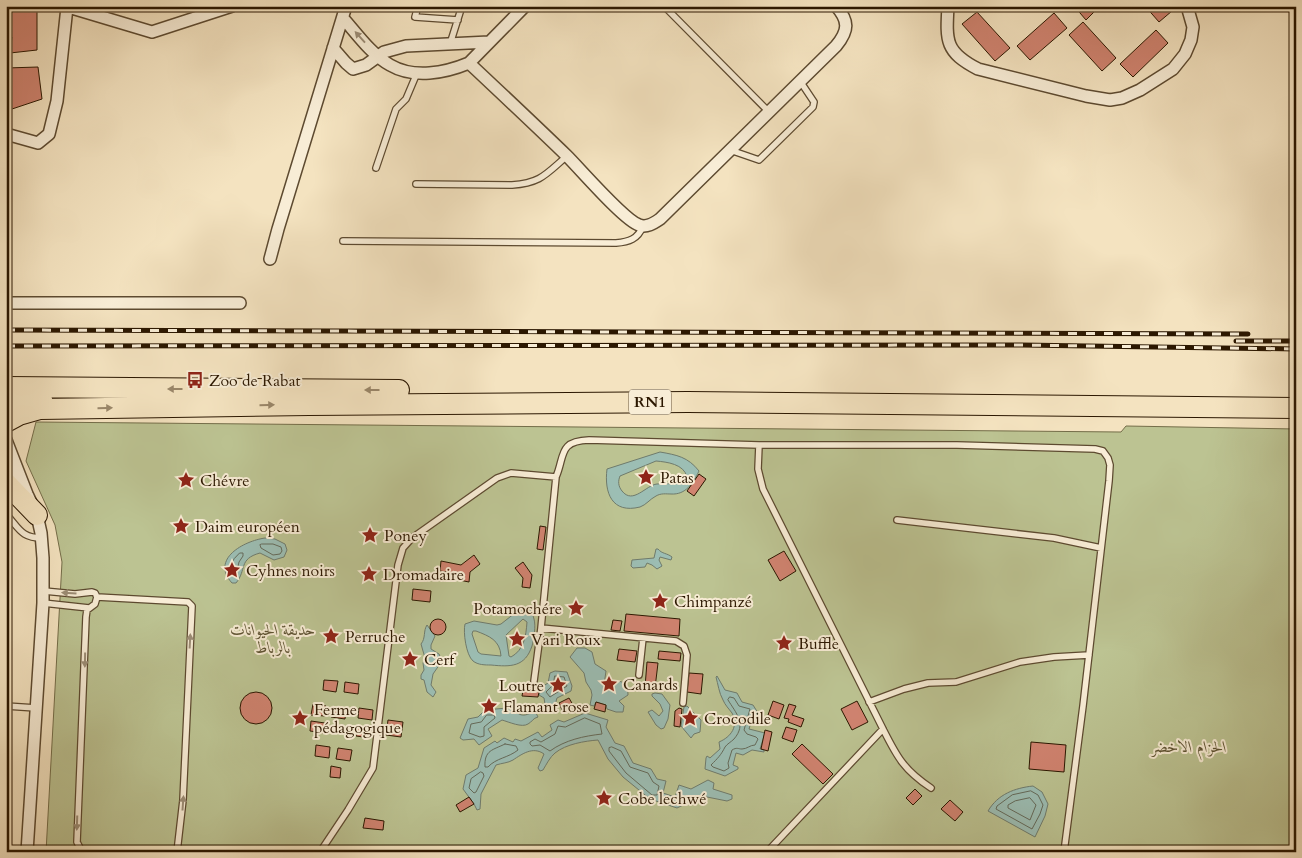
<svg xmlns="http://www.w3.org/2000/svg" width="1302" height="858" font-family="Cardo,Amiri,serif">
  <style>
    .green { fill: #bcc392; stroke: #746d49 }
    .water { fill: #9cbeb4; stroke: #6f7b6c; fill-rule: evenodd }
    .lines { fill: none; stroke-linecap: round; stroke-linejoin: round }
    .shore { stroke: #646a5a; stroke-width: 1 }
    .building { fill: #d08370; stroke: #2b1700 }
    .service-casing { stroke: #5d4a30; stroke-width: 8 }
    .minor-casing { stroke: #5d4a30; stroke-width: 14 }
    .trunk-casing { stroke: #2b1700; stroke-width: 22 }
    .service { stroke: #f8edd6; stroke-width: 5.5 }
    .minor { stroke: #f8edd6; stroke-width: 11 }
    .trunk { stroke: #f4e3c0; stroke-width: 20 }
    .rail-casing { stroke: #2b1700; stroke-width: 5 }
    .rail { stroke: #f8edd6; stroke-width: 3; stroke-dasharray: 9; stroke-linecap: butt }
    .oneway { fill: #9c8d76 }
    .oneway2 { fill: #9a876a }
    .labels { text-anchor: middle; stroke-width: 4; stroke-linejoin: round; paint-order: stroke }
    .shield { fill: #f8edd6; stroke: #685740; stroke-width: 1 }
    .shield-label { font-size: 15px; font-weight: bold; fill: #2b1700 }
    .poi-label { font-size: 16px; fill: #2b1700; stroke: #f8edd6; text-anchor: start }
    .park-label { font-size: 16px; font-style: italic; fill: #5e5333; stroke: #f8edd6 }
  </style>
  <rect width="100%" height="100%" fill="#f4e3c0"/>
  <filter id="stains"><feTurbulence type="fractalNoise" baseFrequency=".004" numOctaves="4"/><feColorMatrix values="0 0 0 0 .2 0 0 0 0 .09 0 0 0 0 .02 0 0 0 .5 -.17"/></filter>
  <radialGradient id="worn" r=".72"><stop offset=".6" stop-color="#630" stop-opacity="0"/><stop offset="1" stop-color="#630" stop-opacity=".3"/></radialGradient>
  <path class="green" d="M36,422L1121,432L1126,426L1296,429V852H46L62,562L55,525L26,461Z"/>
  <path class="water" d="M660,452C677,455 688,457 699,471C693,483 686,495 671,494C666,494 661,493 656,496C650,499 646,505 640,507C612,514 604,493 607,469ZM656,461C667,462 684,464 687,477C680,486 668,483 657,484C646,485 633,505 622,491C618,486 618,481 620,476Z
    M265,538L275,539L285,544L287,550L284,557L274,560L260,553C238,559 247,570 236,583H232C210,559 244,541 265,538Z
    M656,549H658C662,554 667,553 672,557L671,560L660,557L659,560L662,566L657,569L652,565L647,563L645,567L633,568L631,566L632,560L654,558Z
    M526,607L531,608C531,613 533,614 534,619C536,626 534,639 532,646C525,667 511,667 491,665C485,665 478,665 473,661C466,655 463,632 465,624L474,621L497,625L501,624L515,613L517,608H520L521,610ZM523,619L527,622C526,636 524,650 511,657L509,656L506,635ZM473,631H476C489,636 500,640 501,656L481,654L478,652L472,634Z
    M427,625L435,636L431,645V649L439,654L442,661L433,674L431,685L436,692L433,697L427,692L424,680L421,679V675L424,670L423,663L425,658L421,644C426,638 423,631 427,625Z
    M577,648H585L592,652L595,664L606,671L604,685L608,691L616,681C625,681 628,686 628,695L619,701L624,706L623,712H616L607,709L606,705L596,702L594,706L590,705L592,695L591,690L586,682L584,673L570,657Z
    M555,671L567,672L572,686L571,691L557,698L554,708L545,704L544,698L539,695L540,688L548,683L550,673Z
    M717,676L725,690L737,693L742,702L753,705L758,713L757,717L753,716L749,729L765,733L760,749L764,750V752L752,750L743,755L736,753L733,765L738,767V769L725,776L705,769L706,758L707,756L710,758L720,749L719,742C731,737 739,726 732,713C729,709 725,705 723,700C719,693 718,684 716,677Z
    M655,693L662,694L670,705L668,719L664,728L661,729L656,725L648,712L652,710L659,716L663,711L660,704L652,696V694Z
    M687,706L701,720L700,732L694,734L691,738L681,726L684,707Z
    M507,708C521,712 518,720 535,711L538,717C533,718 532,722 528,724C522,728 509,722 502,720L488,729L492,736L479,745L474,739L463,740L460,738L468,719L478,717L485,710Z
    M585,713L608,720L606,727L615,743L624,746L633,763L651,769L657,779L666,781L663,793L675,797L679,785L691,789L708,780L714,783L713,789L732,795V799L727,801L702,796L677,808L650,799L623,777L608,759L598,740C585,741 566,744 555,753C550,757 546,765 543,770L540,771L538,768L544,754C533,746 522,754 513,760C508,763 502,763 496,765L481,794L480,809L477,810L474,804L463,789L466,775L478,768L484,748L495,741L497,743L504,738L513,742L515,739L521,741L538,732L542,737L552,730L550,725L558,720L564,722Z
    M1033,786L1042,792L1048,804L1045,816L1035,837L988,811C998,794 1015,788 1033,786Z"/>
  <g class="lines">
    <path class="shore" d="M262,544H273L281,547L282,551L280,554L273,555L261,548L260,545Z
      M240,553H243V556L239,562L236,575L233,576L229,569L234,559Z
      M555,676L564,677L567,686L550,697L546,692L553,685Z
      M730,697L734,698L739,706L750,709L744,730L747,734L756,737L758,739L755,745C750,745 747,749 742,749C738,749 737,747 732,750L728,763L729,768L724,771L713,767L711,765C718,758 721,755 725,747C727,744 731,742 734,739C747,724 736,713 728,700Z
      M487,715H494L495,718L484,727V736L480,737L469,733L471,724L481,722Z
      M585,718L600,724L602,734C584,736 565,740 550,751L540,745L532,746L530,744V742L535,739L541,742L555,734L558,726L565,727Z
      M505,744L516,746L518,750C508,758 496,758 488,767H485C484,750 493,750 505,744Z
      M612,747L621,751L630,767L648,773L653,782L659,786L657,795H652L626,773L609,751V748Z
      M481,772L483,773L484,776L476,792L474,793L469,788L471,779Z
      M1031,791L1038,795L1043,805L1040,814L1032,829L996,809L997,806L1012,795Z
      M1030,798L1036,805L1030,820L1008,808V805L1015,801Z"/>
  </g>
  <path class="building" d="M1074,6H1100L1086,20Z
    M1145,6H1167L1172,11L1159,22Z
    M37,9V50L10,53L12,37L6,38V12Z
    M977,12L1010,48L995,61L962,24Z
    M1054,13L1067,28L1030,60L1017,46Z
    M1083,22L1116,58L1102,71L1069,35Z
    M1156,30L1168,43L1133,77L1120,64Z
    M38,67L42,99L6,111V68Z
    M699,474L706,479L694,496L687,491Z
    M540,526L546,527L543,550L537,549Z
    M784,551L796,571L780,581L768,560Z
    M474,555L480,564L470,572L469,582L459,580L460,574L440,571L441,561L461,565Z
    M523,562L532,575L530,588L522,587L523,578L515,568Z
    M413,589L431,591L430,602L412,600Z
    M626,614L680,619L679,636L624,631Z
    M430 627a8 8 0 1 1 16 0a8 8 0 1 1-16 0Z
    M613,620L622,621L620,631L611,630Z
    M619,649L637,651L635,662L617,660Z
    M659,651L681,653L680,661L658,659Z
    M647,662L658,663L655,688L645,687Z
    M689,673L703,674L701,694L687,692Z
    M324,680L338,681L336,692L323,690Z
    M345,682L359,684L358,694L344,692Z
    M524,685L540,687L538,697L522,696Z
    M240 708a16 16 0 1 1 32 0a16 16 0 1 1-32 0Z
    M569,698L573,705L562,710L559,703Z
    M773,701L784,705L779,719L768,715Z
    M857,701L868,722L852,730L841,709Z
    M596,702L606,705L605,712L594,709Z
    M313,704L326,706L325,716L311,715Z
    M789,704L796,706L792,715L804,719L801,727L788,722L789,719L784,718Z
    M332,707L346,709L345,719L331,717Z
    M359,708L373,710L372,720L358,718Z
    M679,708L682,709L680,727L674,726L675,711Z
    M388,720L403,722L401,737L386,735Z
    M311,721L325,723L324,733L310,731Z
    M358,726L372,728L370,738L356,736Z
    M786,727L797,730L793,742L782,738Z
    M765,730L772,732L768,751L761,749Z
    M1031,742L1066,745L1064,772L1029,769Z
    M802,744L833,774L823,784L792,754Z
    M316,745L330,747L329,758L315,756Z
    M338,748L352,750L350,761L336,759Z
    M331,766L341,768L340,778L330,777Z
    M915,789L922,796L913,805L906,798Z
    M469,797L474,804L460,812L456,805Z
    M950,800L963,812L955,821L941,809Z
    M365,818L384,821L383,830L363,828Z"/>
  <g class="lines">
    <g class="service-casing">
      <path id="service" d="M418,6L415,17L458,20
        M664,6L769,112
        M1271,6L1296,9
        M450,44L462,6
        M730,150L759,160L813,107L814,102L800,81
        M376,168L396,109L406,99L417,73
        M416,184L512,185C541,183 546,174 567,156
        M343,241L616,243C629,242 638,239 643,226
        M759,445L758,469L763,489L883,729C897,757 904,770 931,788
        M6,514C19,528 21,538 42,538
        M897,520L1054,538L1101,548
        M44,591L75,594L92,592L95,593L97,597L95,604L87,610L86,617L77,842L82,852
        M97,597L188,602L192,606L183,800L177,852
        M43,603L89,608
        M541,628L676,641L684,646L687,655L683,703
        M639,675L643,638
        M534,681L541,628L556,477
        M869,702L904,689L928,683L956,682L1020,662L1054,657L1089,655
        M6,706L36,708
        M320,852L348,810L373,768L398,565L403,548L412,538L497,478L511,473L556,477C565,456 558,441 589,440L759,445H957L1095,449L1103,451L1108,458L1110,465L1109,481L1083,706L1064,852
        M767,852L883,729"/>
    </g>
    <g class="minor-casing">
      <path id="minor" d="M65,6L152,32L232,6
        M948,6C946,41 945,52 978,69L1086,96L1110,100L1122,98L1140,90L1173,69L1185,54L1191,40L1193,27L1187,6
        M343,18C357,34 372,55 390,65C414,79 445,73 469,63C502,94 535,125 567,156C581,170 624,220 639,225C647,228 654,223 660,219L836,46C849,30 849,21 836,6
        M333,48L346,63L353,69L366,65L384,52L406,46L489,42
        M469,63L525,6
        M6,134L38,143L49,134L57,101L67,7
        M270,259L278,229L346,6
        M6,303H240
        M6,440L27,494L37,515L41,533L43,558V603L27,852
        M6,469L19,485"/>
    </g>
    <g class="trunk-casing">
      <path id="trunk" d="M6,387L399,390
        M6,402L42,400
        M6,422L19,415L40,409L309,405L688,402L1296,408
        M6,483L37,515"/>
    </g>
    <use href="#service" class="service"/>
    <use href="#minor" class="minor"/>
    <use href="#trunk" class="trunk"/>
    <g class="rail-casing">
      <path id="rail" d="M6,330L1248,334
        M1236,341H1296
        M6,346L1021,345L1296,349"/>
    </g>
    <use href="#rail" class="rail"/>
  </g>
  <defs><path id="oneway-solid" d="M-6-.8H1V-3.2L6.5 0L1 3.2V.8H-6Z" transform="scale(1.25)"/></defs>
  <g class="oneway">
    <use href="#oneway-solid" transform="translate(360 37) rotate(-132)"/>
    <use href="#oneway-solid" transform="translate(69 593) rotate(-176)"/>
    <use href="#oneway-solid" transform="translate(190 641) rotate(-87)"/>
    <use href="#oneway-solid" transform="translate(85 660) rotate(91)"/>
    <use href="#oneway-solid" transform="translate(183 803) rotate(-86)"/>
    <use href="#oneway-solid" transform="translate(77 823) rotate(92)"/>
  </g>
  <g class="oneway2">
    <use href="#oneway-solid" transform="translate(175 389) rotate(-180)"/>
    <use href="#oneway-solid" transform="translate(372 390) rotate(-180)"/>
    <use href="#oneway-solid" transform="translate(267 405) rotate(-1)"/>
    <use href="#oneway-solid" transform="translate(105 408) rotate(-1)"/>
  </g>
  <defs>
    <g id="bus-bare" transform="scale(1.35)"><path d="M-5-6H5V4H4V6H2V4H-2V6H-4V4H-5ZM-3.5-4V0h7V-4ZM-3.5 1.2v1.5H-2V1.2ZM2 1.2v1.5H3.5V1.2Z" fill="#8f2418" stroke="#f8edd6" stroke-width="2.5" paint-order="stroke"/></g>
    <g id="sight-bare" transform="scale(1.35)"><path d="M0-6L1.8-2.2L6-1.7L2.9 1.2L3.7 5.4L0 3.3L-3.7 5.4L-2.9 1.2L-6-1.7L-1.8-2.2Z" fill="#8f2418" stroke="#f8edd6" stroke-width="2.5" paint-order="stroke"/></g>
  </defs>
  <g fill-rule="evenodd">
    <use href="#bus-bare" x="195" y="380"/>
    <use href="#sight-bare" x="646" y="477"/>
    <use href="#sight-bare" x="186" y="480"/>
    <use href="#sight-bare" x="181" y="526"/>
    <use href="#sight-bare" x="370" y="535"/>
    <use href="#sight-bare" x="232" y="570"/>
    <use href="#sight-bare" x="369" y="574"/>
    <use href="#sight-bare" x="660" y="601"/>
    <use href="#sight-bare" x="576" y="608"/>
    <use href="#sight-bare" x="331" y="636"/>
    <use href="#sight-bare" x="517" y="639"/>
    <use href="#sight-bare" x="784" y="643"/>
    <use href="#sight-bare" x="410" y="659"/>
    <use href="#sight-bare" x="609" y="684"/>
    <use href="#sight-bare" x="558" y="685"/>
    <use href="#sight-bare" x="489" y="706"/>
    <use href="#sight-bare" x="300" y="718"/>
    <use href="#sight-bare" x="690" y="718"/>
    <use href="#sight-bare" x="604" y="798"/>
  </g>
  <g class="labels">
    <rect class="shield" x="629" y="389.5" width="42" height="25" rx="4"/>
    <g class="shield-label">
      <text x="650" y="407">RN1</text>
    </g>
    <g class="poi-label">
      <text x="209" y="386">Zoo de Rabat</text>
      <text x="660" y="483">Patas</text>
      <text x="200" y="486">Chévre</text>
      <text x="195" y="532">Daim européen</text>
      <text x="384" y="541">Poney</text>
      <text x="246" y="576">Cyhnes noirs</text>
      <text x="383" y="580">Dromadaire</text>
      <text x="674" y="607">Chimpanzé</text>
      <text x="562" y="614" text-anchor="end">Potamochére</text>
      <text x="345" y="642">Perruche</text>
      <text x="531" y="645">Vari Roux</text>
      <text x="798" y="649">Buffle</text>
      <text x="424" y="665">Cerf</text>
      <text x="623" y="690">Canards</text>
      <text x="544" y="691" text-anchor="end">Loutre</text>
      <text x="503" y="712">Flamant rose</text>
      <text x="314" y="715">Ferme<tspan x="314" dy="18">pédagogique</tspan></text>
      <text x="704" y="724">Crocodile</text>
      <text x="618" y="804">Cobe lechwé</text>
    </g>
    <g class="park-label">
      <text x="273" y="635">حديقة الحيوانات<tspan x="273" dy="18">بالرباط</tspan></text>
      <text x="1189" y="752">الحزام الاخضر</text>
    </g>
  </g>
  <rect width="1302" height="858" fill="none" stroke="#f4e3c0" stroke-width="25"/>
  <rect x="8" y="8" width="1287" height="843" fill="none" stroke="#2b1700" stroke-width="2.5"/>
  <rect x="12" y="12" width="1277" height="833" fill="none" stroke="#2b1700"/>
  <rect width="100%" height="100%" filter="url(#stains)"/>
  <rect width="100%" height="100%" fill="url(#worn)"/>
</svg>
